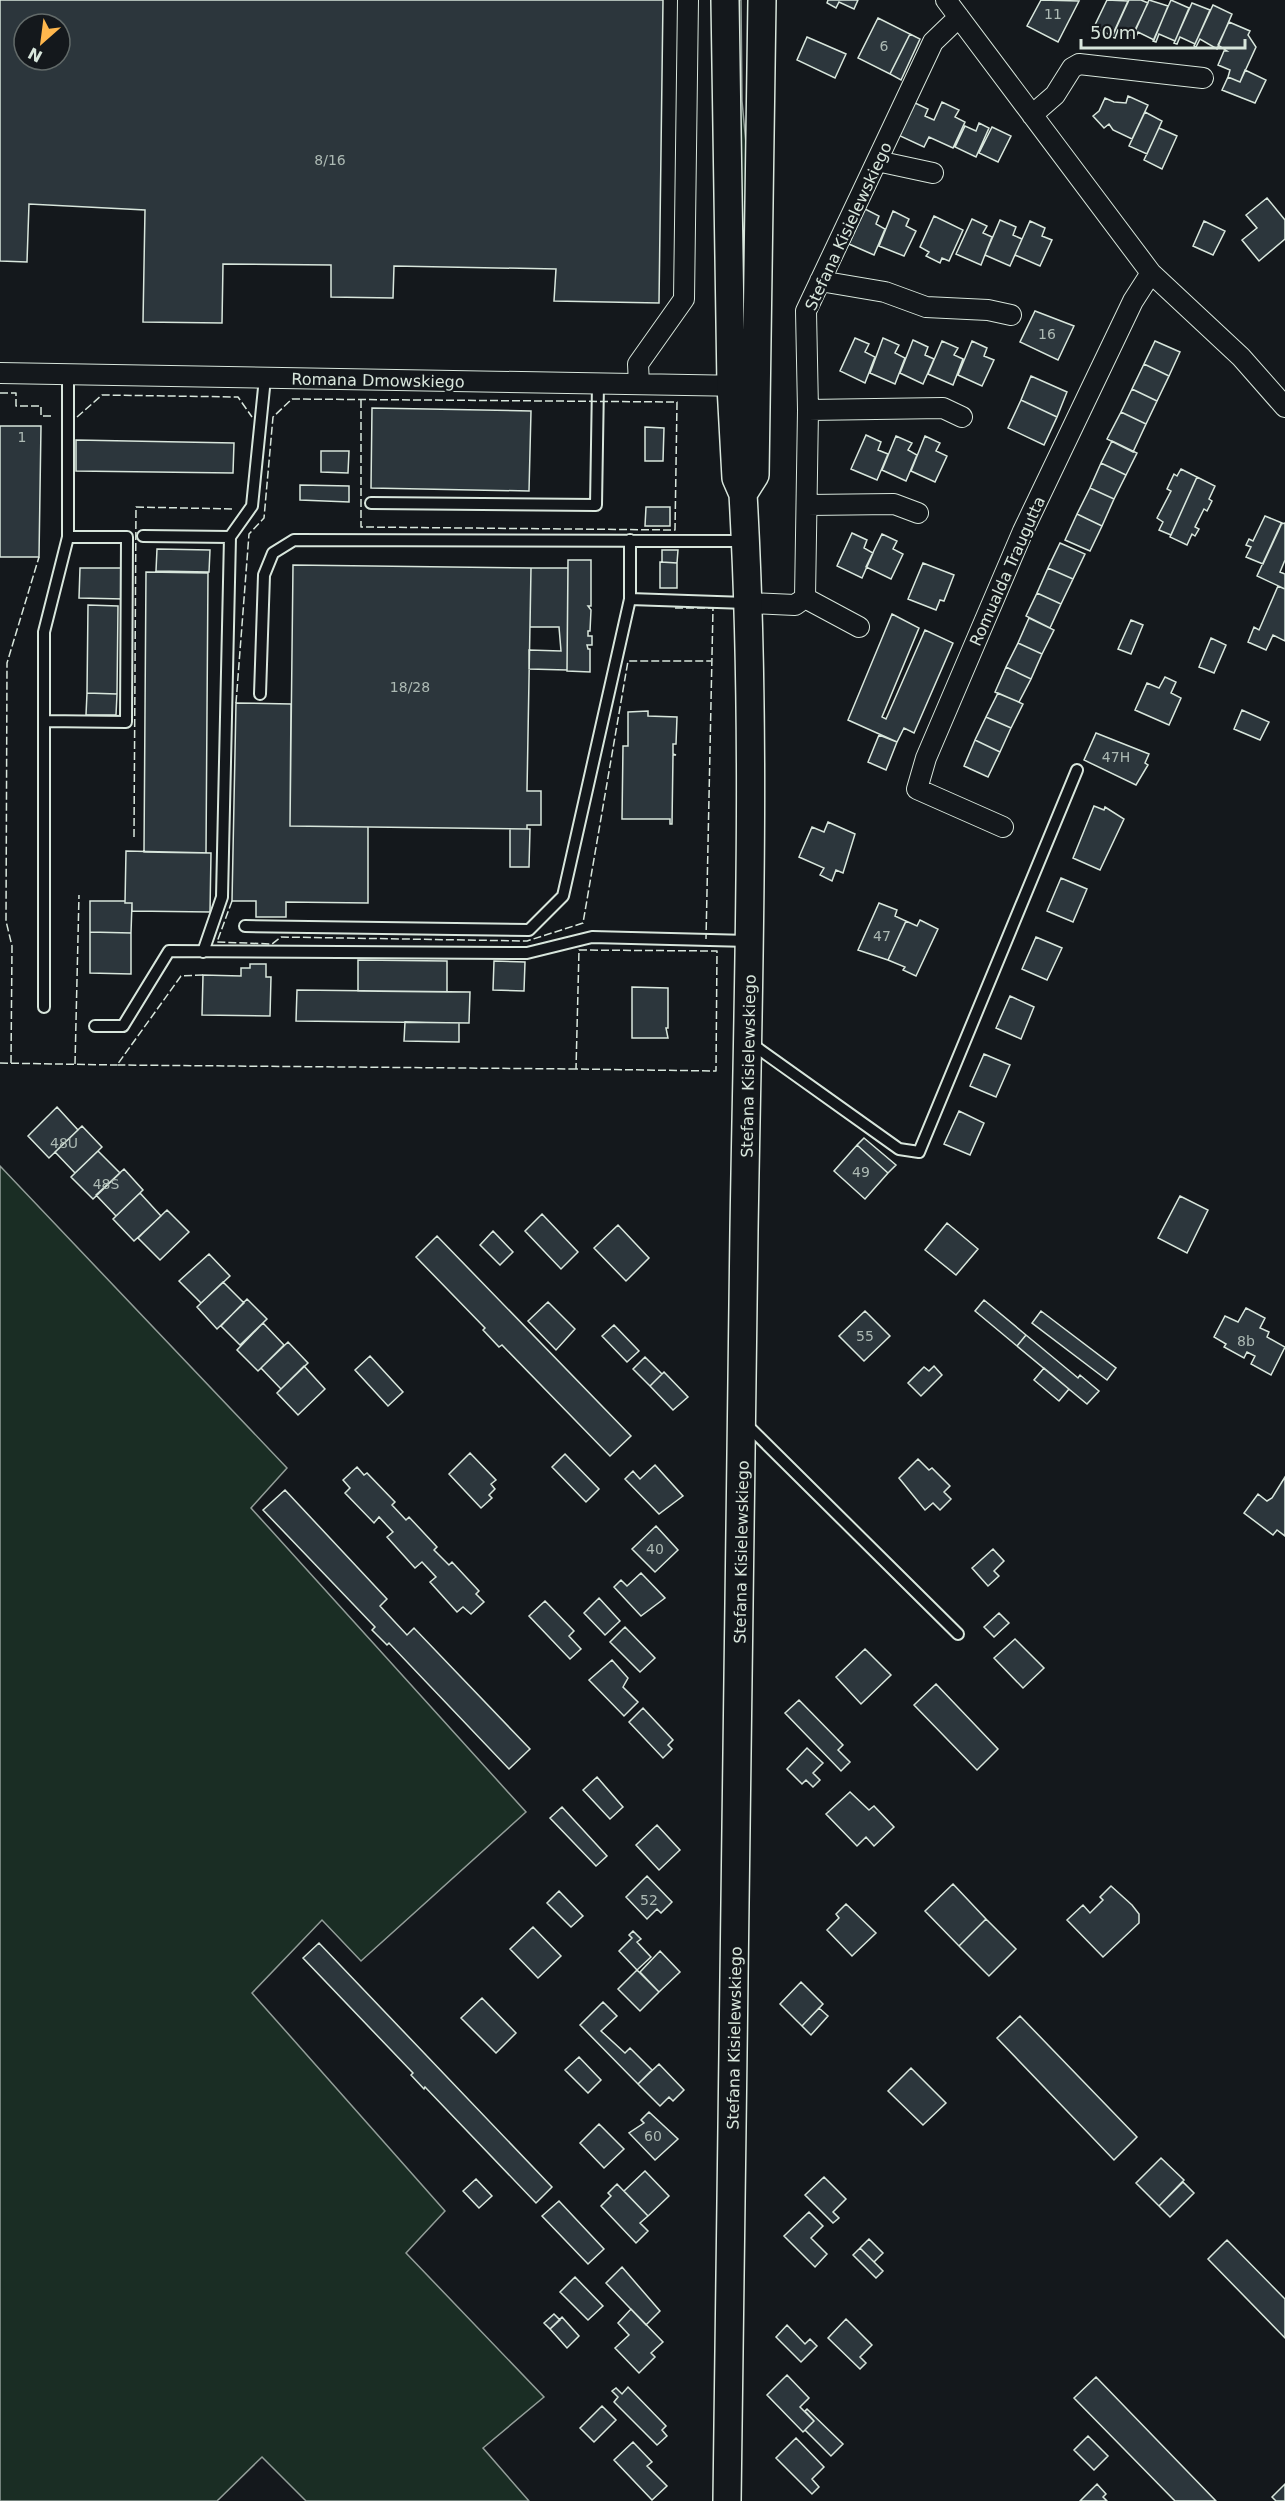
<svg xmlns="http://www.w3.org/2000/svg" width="1285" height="2501" font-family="'DejaVu Sans',sans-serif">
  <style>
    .green { fill: #1a2d24; stroke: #939e99; stroke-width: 1.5 }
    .building { fill: #2c363c; stroke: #d8e6dc; stroke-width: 1.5; fill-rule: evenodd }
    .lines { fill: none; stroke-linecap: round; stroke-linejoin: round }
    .lane-casing { stroke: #d8e6dc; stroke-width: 14 }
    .street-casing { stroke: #d8e6dc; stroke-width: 22 }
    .secondary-casing { stroke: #d8e6dc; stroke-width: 30 }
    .lane { stroke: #14181c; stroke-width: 10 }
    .street { stroke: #14181c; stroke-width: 20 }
    .secondary { stroke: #14181c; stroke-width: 27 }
    .fence { stroke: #d8e6dc; stroke-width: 1.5; stroke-dasharray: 8 3; stroke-linecap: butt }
    .labels { text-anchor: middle; stroke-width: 4.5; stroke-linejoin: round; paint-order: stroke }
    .number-label { font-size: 14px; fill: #adbab4 }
    .street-label { font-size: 16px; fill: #d8e6dc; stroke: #14181c }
  </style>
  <rect width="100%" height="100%" fill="#14181c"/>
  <path class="green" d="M735,0H741L742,101L748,165L747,322L738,323Z
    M0,1166L287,1468L251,1508L526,1812L361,1961L322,1920L252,1993L445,2211L406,2253L544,2397L483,2448L529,2501H306L262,2457L217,2501H0Z"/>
  <path class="building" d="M0,0H663L659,303L554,301L556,269L394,266L393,298L331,297V265L223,264L222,323L143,322L145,210L29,204L27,262L0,261ZM24,24H60V60H24Z
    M828,0H858L854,9L839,2L836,8L827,3Z
    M1041,0L1079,1L1058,42L1027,26Z
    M1107,0L1128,1L1112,36L1094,27Z
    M1141,0L1148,3L1132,36L1118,30L1115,38L1112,37L1129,0Z
    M1149,0L1168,6L1154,40L1138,32L1135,39L1132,38Z
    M1171,0L1189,8L1175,41L1159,34L1156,42L1153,41Z
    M1192,3L1210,10L1195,44L1180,37L1177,44L1174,43Z
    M1213,5L1232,14L1217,49L1200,39L1196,47L1194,46Z
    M878,18L910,34L890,74L858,58Z
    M1229,22L1250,31L1248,35L1256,47L1240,82L1228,77L1230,70L1218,65L1224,51H1227L1218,45Z
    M910,34L920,39L901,80L890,74Z
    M807,37L846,54L835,78L797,60Z
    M1245,70L1266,80L1255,103L1222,90L1228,77L1240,82Z
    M1128,96L1148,105L1132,139L1113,130L1109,124L1104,128L1093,116L1099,111L1105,98L1114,102L1126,103Z
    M913,102L928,109L925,116L934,120L942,102L959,110L955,117L965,122L953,148L929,137L924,147L898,135Z
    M1145,112L1162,121L1147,154L1129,146Z
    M979,123L989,128L976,157L955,147L965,126L976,131Z
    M992,127L1011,136L998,162L979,153Z
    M1159,128L1177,136L1162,169L1144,160Z
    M1267,198L1285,220V239L1259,261L1242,240L1257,228L1246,215Z
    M865,209L879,216L876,224L885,229L874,255L849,244Z
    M893,211L909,219L906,226L916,231L904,256L879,246Z
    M934,216L963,230L949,261L942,258L940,263L926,256L929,252L920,247Z
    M972,219L987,226L983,233L992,237L981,265L956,254Z
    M1000,220L1016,227L1013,235L1022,239L1010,266L985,255Z
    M1030,221L1045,228L1042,236L1052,240L1040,266L1015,255Z
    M1204,221L1225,231L1213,255L1193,246Z
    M1035,311L1074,326L1058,360L1020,342Z
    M855,338L869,344L865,352L875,357L865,383L840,371Z
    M883,338L899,345L895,353L905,358L895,384L870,373Z
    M913,340L928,347L925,355L934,359L923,384L900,373Z
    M942,341L958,348L954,355L963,359L953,385L928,374Z
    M972,341L987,348L984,356L994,360L982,386L958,375Z
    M1155,341L1180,352L1169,376L1144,364Z
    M1144,364L1169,376L1157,401L1132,389Z
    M1031,376L1067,392L1057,417L1021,400Z
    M1132,389L1157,401L1146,424L1121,412Z
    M1021,400L1057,417L1044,445L1008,428Z
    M372,408L531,411L529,491L371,488Z
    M1121,412L1146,424L1133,452L1107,439Z
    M0,426H41L39,557H0Z
    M645,427L664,428L663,461H645Z
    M866,435L881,442L878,450L888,454L877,480L851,469Z
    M896,436L912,443L908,450L917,455L906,481L882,470Z
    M925,436L940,443L936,451L947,456L935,482L911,471Z
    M76,440L234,443L233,473L76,471Z
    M1112,441L1137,453L1126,475L1101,463Z
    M321,451H349L348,473L321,472Z
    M1101,463L1126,475L1114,499L1090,488Z
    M1181,469L1197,477L1171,535L1159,530L1163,522L1157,518L1171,491L1167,489L1174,474L1177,476Z
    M1197,477L1215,486L1209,499L1212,501L1207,511L1204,509L1195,527L1199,529L1195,536L1192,534L1187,545L1170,537Z
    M300,485L349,486V502L300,500Z
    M1090,488L1114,499L1102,526L1077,514Z
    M646,507H670V526H645Z
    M1077,514L1102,526L1090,551L1065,540Z
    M1265,516L1282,523L1263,564L1246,557L1251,547L1246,545L1249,539L1253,541Z
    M1285,523V560L1280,572L1285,574V589L1257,576L1281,524Z
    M852,533L867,540L864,548L873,553L862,578L837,566Z
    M882,534L897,541L893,549L903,554L891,579L866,567Z
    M1060,543L1085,554L1073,579L1048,568Z
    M157,549L210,550L209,572L156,571Z
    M662,550H678L677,563L662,562Z
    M568,560H591V606H588L591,610L590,631H588V636H592V645H587L588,649H590V672L567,671Z
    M660,562L677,563V588H660Z
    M923,563L954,575L944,601L940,600L936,610L908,599Z
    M293,565L531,568L527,791H541V825H527V829L290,826Z
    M80,568H124V599L79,598Z
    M531,568H568L567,670L529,669V650L561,651L559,627H530Z
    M1048,568L1073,579L1061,604L1037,593Z
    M146,572L208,573L206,853L144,852Z
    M1278,586L1285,589V641L1273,635L1266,650L1248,642L1254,627L1259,630Z
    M1037,593L1061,604L1050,628L1026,616Z
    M88,605L118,606L117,694L87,693Z
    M892,614L919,628L882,717L886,719L925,630L953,643L914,733L904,728L897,742L848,720Z
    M1029,618L1054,630L1042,654L1018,643Z
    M1131,620L1143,625L1131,654L1118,649Z
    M1211,638L1226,645L1214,673L1199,667Z
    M1018,643L1042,654L1031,679L1006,667Z
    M1006,667L1031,679L1019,702L995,692Z
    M1165,677L1176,682L1171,693L1181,698L1169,725L1135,710L1147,683L1159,688Z
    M87,693L117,694L116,715H86Z
    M998,693L1023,704L1011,728L986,717Z
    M236,703L291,704L290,826L368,827V903L286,902V917H256V901H232Z
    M1242,710L1269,722L1260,740L1234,729Z
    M648,711V716L677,717L676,744H673V754L676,755H673L672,824H670V819H622L623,746H628V712Z
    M986,717L1011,728L1000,752L975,740Z
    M1096,733L1149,754L1145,763L1148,765L1136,785L1084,760Z
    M879,735L897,742L886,770L868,762Z
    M975,740L1000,752L988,777L964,766Z
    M1094,806L1104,810L1105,807L1124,819L1100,870L1073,858Z
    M828,822L855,834L843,873L836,870L832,881L820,875L824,868L799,857L812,827L824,832Z
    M510,829H530L529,867H510Z
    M126,851L211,853L210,912L132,911V903H125Z
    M1061,878L1087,889L1073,922L1047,911Z
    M90,901H125V903H132L131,933L90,932Z
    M879,903L897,910L895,916L906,921L888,960L858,950Z
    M920,920L938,929L916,976L903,970L905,967L888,960L906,921L917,926Z
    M90,932L131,933V974L90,973Z
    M1036,937L1062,948L1047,980L1022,969Z
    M358,960L447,961V992L358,991Z
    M494,961L525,962L524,991L493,990Z
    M250,964H266V977H271L270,1016L202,1015L203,975L241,976V968H250Z
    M632,987L668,988V1028H666L668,1038H632Z
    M297,990L470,992L469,1023L296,1021Z
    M1010,996L1034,1007L1021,1039L996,1028Z
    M405,1022L459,1023V1042L404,1041Z
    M984,1054L1010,1065L996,1097L970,1086Z
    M57,1107L78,1130L49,1158L28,1136Z
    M959,1111L984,1123L970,1155L944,1144Z
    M82,1126L102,1147L75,1173L55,1152Z
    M864,1138L896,1165L888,1173L857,1145Z
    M857,1145L888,1173L865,1199L834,1171Z
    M98,1151L120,1173L93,1199L71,1177Z
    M124,1169L143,1190L116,1216L96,1195Z
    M140,1193L161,1216L134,1241L113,1219Z
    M1180,1196L1208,1210L1187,1253L1158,1238Z
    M167,1210L189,1232L160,1260L138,1238Z
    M542,1214L578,1252L561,1269L525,1231Z
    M947,1223L978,1249L956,1275L925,1250Z
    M618,1225L649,1258L626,1281L594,1248Z
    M493,1231L513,1252L500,1265L480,1245Z
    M437,1236L631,1436L610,1456L502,1345L499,1347L483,1330L485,1328L416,1257Z
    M209,1254L230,1276L201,1303L179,1281Z
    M223,1282L244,1303L217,1329L197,1307Z
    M247,1299L267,1319L240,1345L221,1326Z
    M984,1300L1026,1335L1017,1346L975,1311Z
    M548,1302L575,1329L556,1350L528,1321Z
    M1246,1308L1265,1318L1260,1328L1269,1332L1267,1337L1285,1347L1271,1375L1251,1364L1255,1356L1247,1352L1244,1358L1224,1347L1226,1344L1214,1337L1225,1316L1238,1322Z
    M865,1311L890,1336L864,1361L839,1336Z
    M1041,1311L1116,1368L1107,1380L1032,1323Z
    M263,1323L284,1345L258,1371L237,1350Z
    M614,1325L639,1351L627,1362L602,1336Z
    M1026,1335L1078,1378L1080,1375L1099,1391L1087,1404L1017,1346Z
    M288,1342L308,1363L281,1389L261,1368Z
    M370,1356L403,1392L388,1406L355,1370Z
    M645,1357L662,1374L650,1386L633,1369Z
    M304,1366L325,1389L298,1415L277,1393Z
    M934,1366L942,1375L921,1396L908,1383L924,1367L929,1371Z
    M1044,1368L1069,1389L1059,1401L1034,1380Z
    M664,1372L688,1397L673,1410L650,1386Z
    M470,1453L496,1480L491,1484L495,1489L489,1495L492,1498L481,1508L449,1474Z
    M565,1454L599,1489L586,1502L552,1467Z
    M918,1459L929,1470L932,1468L950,1486L944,1492L951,1499L940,1510L933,1503L925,1510L899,1478Z
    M655,1465L683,1496L659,1514L625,1479L633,1471L640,1479Z
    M357,1467L364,1475L367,1473L395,1502L392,1505L406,1520L409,1517L437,1547L434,1550L449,1565L452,1562L479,1591L476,1594L484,1602L471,1614L463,1607L457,1612L430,1582L436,1577L422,1562L415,1568L387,1537L393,1532L379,1517L374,1523L345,1493L350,1488L343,1480Z
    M1285,1477V1536L1277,1530L1273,1535L1244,1513L1258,1494L1267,1501L1272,1498Z
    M285,1490L387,1599L380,1606L407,1635L414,1628L530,1749L509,1769L389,1643L387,1645L372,1630L375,1627L263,1510Z
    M656,1526L678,1550L655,1572L632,1549Z
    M993,1549L1004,1561L994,1571L999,1576L988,1586L972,1568Z
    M641,1573L665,1598L641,1616L614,1587L621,1580L627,1586Z
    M599,1598L620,1621L605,1635L584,1613Z
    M545,1601L574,1631L569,1636L581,1649L570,1659L529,1616Z
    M999,1613L1009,1623L994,1637L984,1627Z
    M625,1627L655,1658L640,1672L610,1642Z
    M1015,1639L1044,1668L1023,1688L994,1658Z
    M865,1649L891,1675L861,1704L836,1677Z
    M612,1660L628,1678L623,1687L638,1702L624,1716L589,1680Z
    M936,1684L998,1749L977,1770L914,1705Z
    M799,1700L843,1745L838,1750L850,1762L841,1771L785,1713Z
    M643,1708L673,1740L668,1745L672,1749L663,1758L629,1722Z
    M807,1748L823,1763L813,1773L820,1780L813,1787L806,1780L802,1784L787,1769Z
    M597,1777L623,1807L610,1819L583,1790Z
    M850,1792L869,1810L874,1806L894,1827L874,1846L866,1837L857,1846L826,1814Z
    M562,1807L607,1856L596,1866L550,1818Z
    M657,1825L680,1850L659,1870L636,1845Z
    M647,1876L672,1902L661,1913L657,1909L647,1919L626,1897Z
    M953,1884L986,1919L959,1946L925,1911Z
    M1111,1886L1132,1905L1139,1914V1923L1103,1957L1067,1920L1083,1905L1090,1913L1103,1900L1100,1897Z
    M559,1891L583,1916L571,1927L547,1903Z
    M846,1904L876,1933L852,1956L827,1930L839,1918L836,1914Z
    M986,1919L1016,1949L989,1976L959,1946Z
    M533,1927L561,1956L538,1978L510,1949Z
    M633,1931L641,1939L637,1942L651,1957L637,1970L619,1951L632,1938L629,1935Z
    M319,1943L552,2187L536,2203L425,2087L424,2089L411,2075L413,2073L303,1958Z
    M660,1951L680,1972L659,1992L640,1972Z
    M637,1970L659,1992L640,2011L618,1989Z
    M801,1982L823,2004L802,2026L780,2004Z
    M482,1998L516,2033L496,2053L461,2018Z
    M603,2002L617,2016L601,2031L625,2053L630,2048L652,2070L638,2084L580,2025Z
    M819,2008L828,2016L811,2035L802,2026Z
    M1020,2016L1137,2137L1114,2160L997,2038Z
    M579,2057L601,2080L588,2093L565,2070Z
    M659,2064L684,2090L673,2101L669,2097L660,2106L638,2084Z
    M911,2068L946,2103L923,2125L888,2091Z
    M649,2112L678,2139L655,2160L629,2133L644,2123L641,2120Z
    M599,2124L624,2149L604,2168L580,2143Z
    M1161,2158L1184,2180L1159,2206L1136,2183Z
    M645,2171L669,2196L648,2216L624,2191Z
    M824,2177L846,2199L833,2212L839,2218L833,2223L805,2195Z
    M476,2179L492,2196L479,2208L463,2191Z
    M1183,2182L1194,2193L1170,2217L1159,2206Z
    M617,2184L648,2216L640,2223L648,2231L636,2243L601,2206L611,2196L608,2193Z
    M559,2201L604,2249L588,2264L542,2216Z
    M809,2212L823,2226L811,2238L827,2254L815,2267L784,2236Z
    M869,2239L883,2253L874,2262L860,2248Z
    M1227,2240L1285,2299V2338L1208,2259Z
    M860,2248L883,2271L876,2278L853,2255Z
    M622,2267L660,2311L646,2325L606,2283Z
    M575,2277L603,2306L588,2320L560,2292Z
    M631,2309L663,2342L651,2353L655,2357L639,2373L615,2348L629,2335L618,2323Z
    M554,2314L560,2320L550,2329L544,2323Z
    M562,2317L579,2336L567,2348L550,2329Z
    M846,2319L872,2345L860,2357L866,2363L860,2369L828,2338Z
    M787,2325L805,2344L810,2339L817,2346L801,2362L776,2337Z
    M787,2375L809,2398L800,2407L814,2421L803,2432L767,2395Z
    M1096,2377L1216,2501H1175L1074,2398Z
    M628,2387L666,2426L662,2430L667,2436L657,2445L614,2402L618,2397L612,2391L616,2388L622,2394Z
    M602,2406L616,2420L594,2442L580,2428Z
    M807,2409L843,2444L831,2456L805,2430L814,2421L805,2411Z
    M1088,2436L1108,2456L1094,2470L1074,2450Z
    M796,2438L824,2467L812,2479L819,2487L812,2494L776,2458Z
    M633,2442L652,2462L647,2466L667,2486L652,2500L614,2460Z
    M1097,2484L1106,2494L1103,2497L1107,2501H1080Z
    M1285,2484V2501H1276L1272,2497Z"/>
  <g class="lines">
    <g class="lane-casing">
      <path id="lane" d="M371,503L596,505L598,384
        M143,536L230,537
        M630,599L746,603
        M260,694L264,575L273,553L294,540L746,541
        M44,721L126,722L127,537H68
        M245,926L529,930L563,896L630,599V540
        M203,952L222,897L230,537L252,506L265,378
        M44,1007V632L68,537V374
        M95,1026H123L169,951L527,953L592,937L749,941
        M749,1042L899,1149L919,1152L1077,770
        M745,1423L958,1634"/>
    </g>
    <g class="street-casing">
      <path id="street" d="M946,0L1151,273L1241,357L1285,407
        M1032,115L1055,95L1072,68L1079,64L1203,78
        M877,161L933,173
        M820,281L885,292L926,307L988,310L1011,315
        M0,373L744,386
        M639,384L638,364L684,299L688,0
        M808,410L943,408L962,417
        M807,505L894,504L918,513
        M805,598L859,627
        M749,603L795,605L805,598L808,410L806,311L933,42L959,17
        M1003,827L917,789L926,758L1023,531L1133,301L1151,273"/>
    </g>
    <g class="secondary-casing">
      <path id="secondary" d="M725,0L731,386L736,478L743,494C757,739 748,985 744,1230C738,1654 733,2077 727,2501
        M743,494L755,475L762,0"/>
    </g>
    <use href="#lane" class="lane"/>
    <use href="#street" class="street"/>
    <use href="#secondary" class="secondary"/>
    <path class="fence" d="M0,393H16V406H41V416H54
      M77,417L102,395L238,397L252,417
      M675,608H713L706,939
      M236,703L249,534L264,518L273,417L292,399L677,402L675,530L361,527V399
      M134,837L136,507L233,509
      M232,901L217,942L272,944L281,937L527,941L583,923L628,661H711
      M579,950L717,951L716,1071L576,1069Z
      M203,975L181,976L117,1065L576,1069
      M0,1063L117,1065
      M11,1063L12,946L6,921L7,663L39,557
      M75,1064L79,895"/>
  </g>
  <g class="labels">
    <g class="number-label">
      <text x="1053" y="19">11</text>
      <text x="884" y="51">6</text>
      <text x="330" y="165">8/16</text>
      <text x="1047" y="339">16</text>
      <text x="22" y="442">1</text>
      <text x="410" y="692">18/28</text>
      <text x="1116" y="762">47H</text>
      <text x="882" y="941">47</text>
      <text x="64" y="1148">48U</text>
      <text x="861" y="1177">49</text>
      <text x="106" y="1189">48S</text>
      <text x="865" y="1341">55</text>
      <text x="1246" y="1346">8b</text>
      <text x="655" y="1554">40</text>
      <text x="649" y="1905">52</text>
      <text x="653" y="2141">60</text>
    </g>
    <g class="street-label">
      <text transform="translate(848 226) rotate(-65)" y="6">Stefana Kisielewskiego</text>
      <text transform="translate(378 380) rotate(1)" y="6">Romana Dmowskiego</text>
      <text transform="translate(1007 571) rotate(-66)" y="6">Romualda Traugutta</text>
      <text transform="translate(748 1066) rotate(-89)" y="6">Stefana Kisielewskiego</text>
      <text transform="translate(741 1552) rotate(-89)" y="6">Stefana Kisielewskiego</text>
      <text transform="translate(734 2038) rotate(-89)" y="6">Stefana Kisielewskiego</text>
    </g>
  </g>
  <g transform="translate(42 42) rotate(208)"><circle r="28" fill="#14181c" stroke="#626a69" stroke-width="1.5"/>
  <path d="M0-4.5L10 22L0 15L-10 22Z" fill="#ffb74d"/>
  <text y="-9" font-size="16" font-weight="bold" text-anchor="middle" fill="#d8e6dc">N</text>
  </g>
  <path d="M1081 39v9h164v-9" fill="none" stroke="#d8e6dc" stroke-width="3"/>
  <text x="1090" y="39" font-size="18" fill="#d8e6dc" stroke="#14181c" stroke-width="4.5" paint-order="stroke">50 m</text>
</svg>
